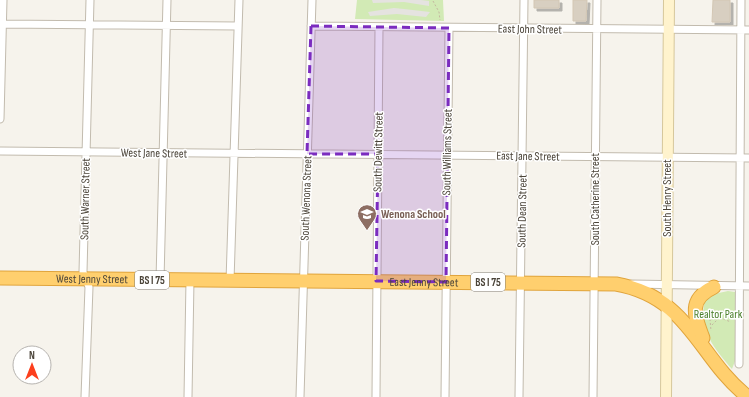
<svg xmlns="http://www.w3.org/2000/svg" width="749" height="397" font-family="'Sofia Sans Condensed',sans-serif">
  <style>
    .green { fill: #d2eab5 }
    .parking { fill: #e5e3e0 }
    .building { fill: #d8cfc1; stroke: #d3c7b4; filter: url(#shadow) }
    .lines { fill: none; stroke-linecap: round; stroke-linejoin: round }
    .street-casing { stroke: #c2bbae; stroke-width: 9 }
    .secondary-casing { stroke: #d6c79b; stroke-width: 12 }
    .highway-casing { stroke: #e0a43c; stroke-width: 15 }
    .path { stroke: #c4b79f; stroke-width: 1; stroke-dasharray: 2 2; stroke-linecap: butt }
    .street { stroke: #fff; stroke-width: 7 }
    .secondary { stroke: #fff3cd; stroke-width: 10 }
    .highway { stroke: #ffcf6e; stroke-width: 13 }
    .marked { fill: #7b2cbf; fill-opacity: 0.2; stroke: #7b2cbf; stroke-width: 3; stroke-dasharray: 8 5; stroke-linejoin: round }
    .labels { text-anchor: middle; stroke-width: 3; stroke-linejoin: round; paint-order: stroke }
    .shield { fill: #fff; stroke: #817c74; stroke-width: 1 }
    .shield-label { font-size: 11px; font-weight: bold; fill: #4b4439 }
    .street-label { font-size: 12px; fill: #4b4439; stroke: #fff }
    .education-label { font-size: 12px; font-weight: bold; fill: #785e54; stroke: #fff; text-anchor: start }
    .park-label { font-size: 12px; fill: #4a7f2a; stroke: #fff }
  </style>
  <defs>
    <filter id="shadow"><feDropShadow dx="3" dy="3" stdDeviation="0" flood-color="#0004"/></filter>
  </defs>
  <rect width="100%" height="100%" fill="#f6f3ec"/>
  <path class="green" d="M357,0H443L444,21L355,19Z
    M728,291L735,292L736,295L735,361L732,369C713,347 698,329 705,299L714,294Z"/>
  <path class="parking" d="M372,0H421L429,1V6L404,2L373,3Z
    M394,8L404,9L430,12L426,17L397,14L370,16L368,12Z"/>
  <path class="building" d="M534,0H559V8H534Z
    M573,0H587L586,21H573Z
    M713,0H730V22H712Z"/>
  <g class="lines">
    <g class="street-casing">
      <path id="street" d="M0,24L238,26
        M311,26L749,30
        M0,119L3,0
        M0,151L749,158
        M160,280L167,0
        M230,281L239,0
        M632,284L749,286
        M739,364L741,0
        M85,397L89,287L83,272L90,0
        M188,397L190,280
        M300,397L312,0
        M376,397L379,28
        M445,397L449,28
        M519,397L524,0
        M593,397L597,0"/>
    </g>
    <g class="secondary-casing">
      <path id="secondary" d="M666,397L669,0"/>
    </g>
    <g class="highway-casing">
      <g id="highway">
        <path id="s1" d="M0,278L616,284C690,297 698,358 748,397"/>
        <path d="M703,338C694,315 688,299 714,287"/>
      </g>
    </g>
    <path class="path" d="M433,1L439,12L440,20
      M706,313L712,319H723L731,322
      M710,319L711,331
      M712,325L717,320"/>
    <use href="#street" class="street"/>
    <use href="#secondary" class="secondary"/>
    <use href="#highway" class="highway"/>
  </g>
  <path class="marked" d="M311,26L449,28L446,282L376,281L378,154H307Z"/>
  <defs>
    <g id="school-pin" transform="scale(1)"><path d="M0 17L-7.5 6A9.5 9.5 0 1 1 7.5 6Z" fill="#8d6e63" stroke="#fff"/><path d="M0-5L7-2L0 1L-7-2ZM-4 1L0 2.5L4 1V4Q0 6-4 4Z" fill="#fff"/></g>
  </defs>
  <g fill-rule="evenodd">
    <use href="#school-pin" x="367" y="214"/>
  </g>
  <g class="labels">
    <g class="shield">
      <rect x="135" y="271" width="34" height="18" rx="3"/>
      <rect x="471" y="273" width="34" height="18" rx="3"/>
    </g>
    <g class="shield-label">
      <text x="152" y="284">BS I 75</text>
      <text x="488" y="286">BS I 75</text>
    </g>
    <g class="street-label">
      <text transform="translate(530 29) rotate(1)" y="4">East John Street</text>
      <text transform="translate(378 152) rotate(-89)" y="4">South Dewitt Street</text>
      <text transform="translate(447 152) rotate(-89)" y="4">South Williams Street</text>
      <text transform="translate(154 153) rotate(1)" y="4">West Jane Street</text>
      <text transform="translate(528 156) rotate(1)" y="4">East Jane Street</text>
      <text transform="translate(306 198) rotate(-88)" y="4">South Wenona Street</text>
      <text transform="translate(667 198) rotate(-90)" y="4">South Henry Street</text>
      <text transform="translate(85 199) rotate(-89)" y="4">South Warner Street</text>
      <text transform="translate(595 199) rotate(-90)" y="4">South Catherine Street</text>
      <text transform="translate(522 211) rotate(-89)" y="4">South Dean Street</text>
      <text dy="4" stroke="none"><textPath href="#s1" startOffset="92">West Jenny Street</textPath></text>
      <text dy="4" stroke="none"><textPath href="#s1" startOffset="424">East Jenny Street</textPath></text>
    </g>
    <g class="education-label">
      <text x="381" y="218">Wenona School</text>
    </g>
    <g class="park-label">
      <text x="718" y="318">Realtor Park</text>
    </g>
  </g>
  <g transform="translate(32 365)"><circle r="19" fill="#ffffff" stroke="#b7b4b0"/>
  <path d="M0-3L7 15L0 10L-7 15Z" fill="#fc3f1d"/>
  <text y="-6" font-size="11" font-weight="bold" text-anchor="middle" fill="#4b4439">N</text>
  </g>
</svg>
